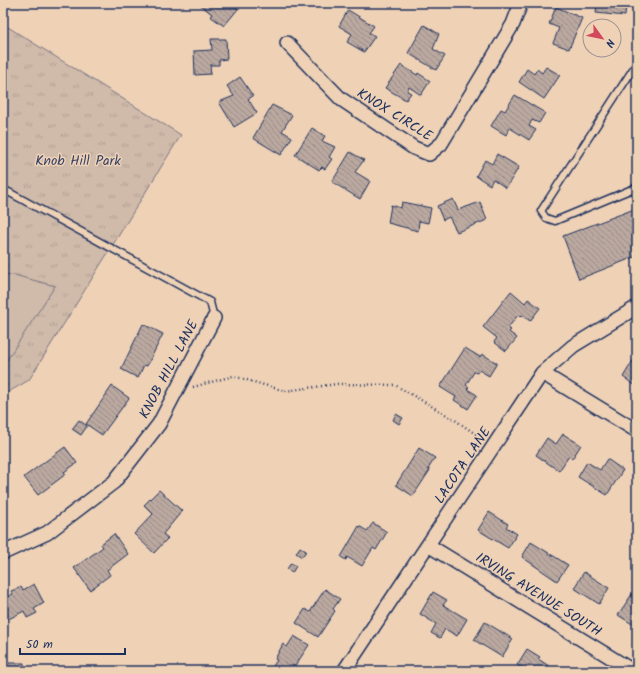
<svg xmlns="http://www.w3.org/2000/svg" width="640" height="674" font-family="Kalam,sans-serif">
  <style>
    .grass { fill: url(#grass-tufts); stroke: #767484 }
    .pitch { fill: #d0baa9; stroke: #767484 }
    .building { fill: url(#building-back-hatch); stroke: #1b2f5e }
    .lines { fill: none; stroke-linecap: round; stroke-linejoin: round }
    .lane-casing { stroke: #1b2f5e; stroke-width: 9 }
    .street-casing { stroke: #1b2f5e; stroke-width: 16 }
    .path { stroke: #1b2f5e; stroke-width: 2.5; stroke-dasharray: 1 3; stroke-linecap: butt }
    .lane { stroke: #efd2b6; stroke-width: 6 }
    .street { stroke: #efd2b6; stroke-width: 13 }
    .labels { text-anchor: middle; stroke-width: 3; stroke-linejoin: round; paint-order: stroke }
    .street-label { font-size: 14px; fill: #1b2f5e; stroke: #efd2b6 }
    .park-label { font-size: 14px; fill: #364469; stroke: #efd2b6 }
  </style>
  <defs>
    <pattern id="grass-tufts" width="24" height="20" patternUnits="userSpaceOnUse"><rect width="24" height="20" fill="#d0baa9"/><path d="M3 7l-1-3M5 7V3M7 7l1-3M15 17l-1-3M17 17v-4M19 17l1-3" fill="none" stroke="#b2a094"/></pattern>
    <pattern id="building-back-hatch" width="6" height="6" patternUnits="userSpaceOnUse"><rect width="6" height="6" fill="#bba9a0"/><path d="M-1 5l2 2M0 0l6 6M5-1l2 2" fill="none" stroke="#978a86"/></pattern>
  </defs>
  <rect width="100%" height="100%" fill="#efd2b6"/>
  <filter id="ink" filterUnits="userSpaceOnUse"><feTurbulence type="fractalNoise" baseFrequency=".025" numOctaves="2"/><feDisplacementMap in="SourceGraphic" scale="8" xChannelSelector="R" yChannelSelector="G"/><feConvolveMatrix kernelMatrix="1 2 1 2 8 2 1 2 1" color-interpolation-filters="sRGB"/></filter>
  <g filter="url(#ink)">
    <path class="grass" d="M3,24L181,135L29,380L5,394L3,393Z"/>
    <path class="pitch" d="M3,274L14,275L55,286L3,366Z"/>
    <path class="building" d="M200,3H229L238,9L224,26L210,16L212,14L199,4Z
      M597,3H626L625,16L596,13Z
      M556,7L582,18L569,49L553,43L559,28L549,24Z
      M348,10L374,26L369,33L375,36L364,52L347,42L352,34L339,26Z
      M424,25L439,34L433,49L445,56L436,70L408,53Z
      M211,39H226L227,59L219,60V65H210L211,74L195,75L194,51L212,50Z
      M401,65L417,75L418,73L430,81L421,95L409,87L407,91L411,93L406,100L385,88Z
      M546,67L560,75L544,99L519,82L527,69L534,74L537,69L542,73Z
      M240,77L253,96L248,99L257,113L234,127L219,102L234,96L227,86Z
      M515,95L545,113L539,123L532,120L529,126L536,130L529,140L510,128L506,135L491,126L501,109L505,111Z
      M272,105L292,115L282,131L292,137L281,155L253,138Z
      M312,128L325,136L322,141L335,147L329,157L332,159L325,169L322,167L319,170L295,155Z
      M350,152L364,160L355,172L370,181L360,199L332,182Z
      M497,154L519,167L506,188L493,179L490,185L476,176L485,160L492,164Z
      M453,199L458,210L480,202L487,220L457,232L449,217L443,220L437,206Z
      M402,202L431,208L428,223L419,221L418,231L388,223L391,205L401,208Z
      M637,208V256L579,279L563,236Z
      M511,291L525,303L528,299L540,308L530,321L522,315L520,317L518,315L508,328L511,330L509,332L517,338L506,351L494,342L497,338L483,327Z
      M143,324L163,334L147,366L144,365L138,378L121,369Z
      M465,348L480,357L482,354L497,363L489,376L479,370L477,373L474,372L466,385L469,387L467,389L477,395L468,409L454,400L456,397L440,387Z
      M637,354V384L636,386L623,377Z
      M112,386L129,398L102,435L86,424Z
      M396,414L403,418L399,424L393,420Z
      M79,420L87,426L81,435L72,429Z
      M563,434L581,445L572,459L569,456L559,471L536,455L547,438L556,444Z
      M65,447L77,463L64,472L66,474L38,495L24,477Z
      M419,448L435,458L428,469L430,470L413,496L396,485Z
      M607,459L623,470L607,495L578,477L587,462L600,470Z
      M159,490L182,511L163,534L168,538L154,553L134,534L153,514L144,505Z
      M489,512L508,524L506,527L517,534L508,548L478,530Z
      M373,523L387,532L376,550L373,548L362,566L347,557L346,560L341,557L359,526L367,531Z
      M114,534L128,554L107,570L110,575L90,590L74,568L103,547L101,544Z
      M531,542L568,565L557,581L522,557Z
      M300,547L306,551L302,557L296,553Z
      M291,563L296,566L292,573L287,569Z
      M584,572L609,588L599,604L574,588Z
      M34,584L44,603L34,609L37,613L27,618L24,611L3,622V599L13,594L11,591L21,587L23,590Z
      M325,589L340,599L333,609L335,611L318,637L296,623L305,609L310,612Z
      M634,591L637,593V627L618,615Z
      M433,592L447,600L443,605L467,619L457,636L445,629L440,638L431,633L436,624L420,614Z
      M485,622L513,639L502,657L474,640Z
      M294,636L309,645L293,669L294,671H270L277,660L275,659L283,644L287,647Z
      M527,649L540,657L538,659L557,671H527L517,665Z
      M3,663H24V671H3Z
      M446,665L450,668L447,671L442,668Z"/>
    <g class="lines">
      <g class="lane-casing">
        <path id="lane" d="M637,63L541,211L546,218L555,221L637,187
          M3,189L210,302L214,318"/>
      </g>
      <g class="street-casing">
        <path id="street" d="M287,43L341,99L414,148L429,154L441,144L513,24L521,3
          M542,373L637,431
          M428,545L633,671
          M3,553L47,533L114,482L159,424L214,318
          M344,671L542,373L573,346L637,307"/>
      </g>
      <path class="path" d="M193,387L233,376L285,391L337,384L395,385L452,418L483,439"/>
      <use href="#lane" class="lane"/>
      <use href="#street" class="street"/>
    </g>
  </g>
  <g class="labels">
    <g class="street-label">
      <text transform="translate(395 114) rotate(32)" y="5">KNOX CIRCLE</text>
      <text transform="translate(168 369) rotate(-62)" y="5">KNOB HILL LANE</text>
      <text transform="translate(462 465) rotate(-56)" y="5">LACOTA LANE</text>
      <text transform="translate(539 594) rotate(32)" y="5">IRVING AVENUE SOUTH</text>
    </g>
    <g class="park-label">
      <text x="78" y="165">Knob Hill Park</text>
    </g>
  </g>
  <rect width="640" height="674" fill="none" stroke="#efd2b6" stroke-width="16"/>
  <rect x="8" y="8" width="624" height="658" fill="none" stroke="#1b2f5e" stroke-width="1.5" filter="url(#ink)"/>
  <g transform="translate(602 38) rotate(123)"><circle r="19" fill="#efd2b6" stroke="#9a9193"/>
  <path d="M0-3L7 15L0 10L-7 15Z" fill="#d1495b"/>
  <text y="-6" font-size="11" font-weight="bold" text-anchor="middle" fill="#1b2f5e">N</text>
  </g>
  <path d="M20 648v6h105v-6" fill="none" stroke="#1b2f5e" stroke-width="2"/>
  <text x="26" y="648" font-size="12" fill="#1b2f5e" stroke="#efd2b6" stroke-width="3" paint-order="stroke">50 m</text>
</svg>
